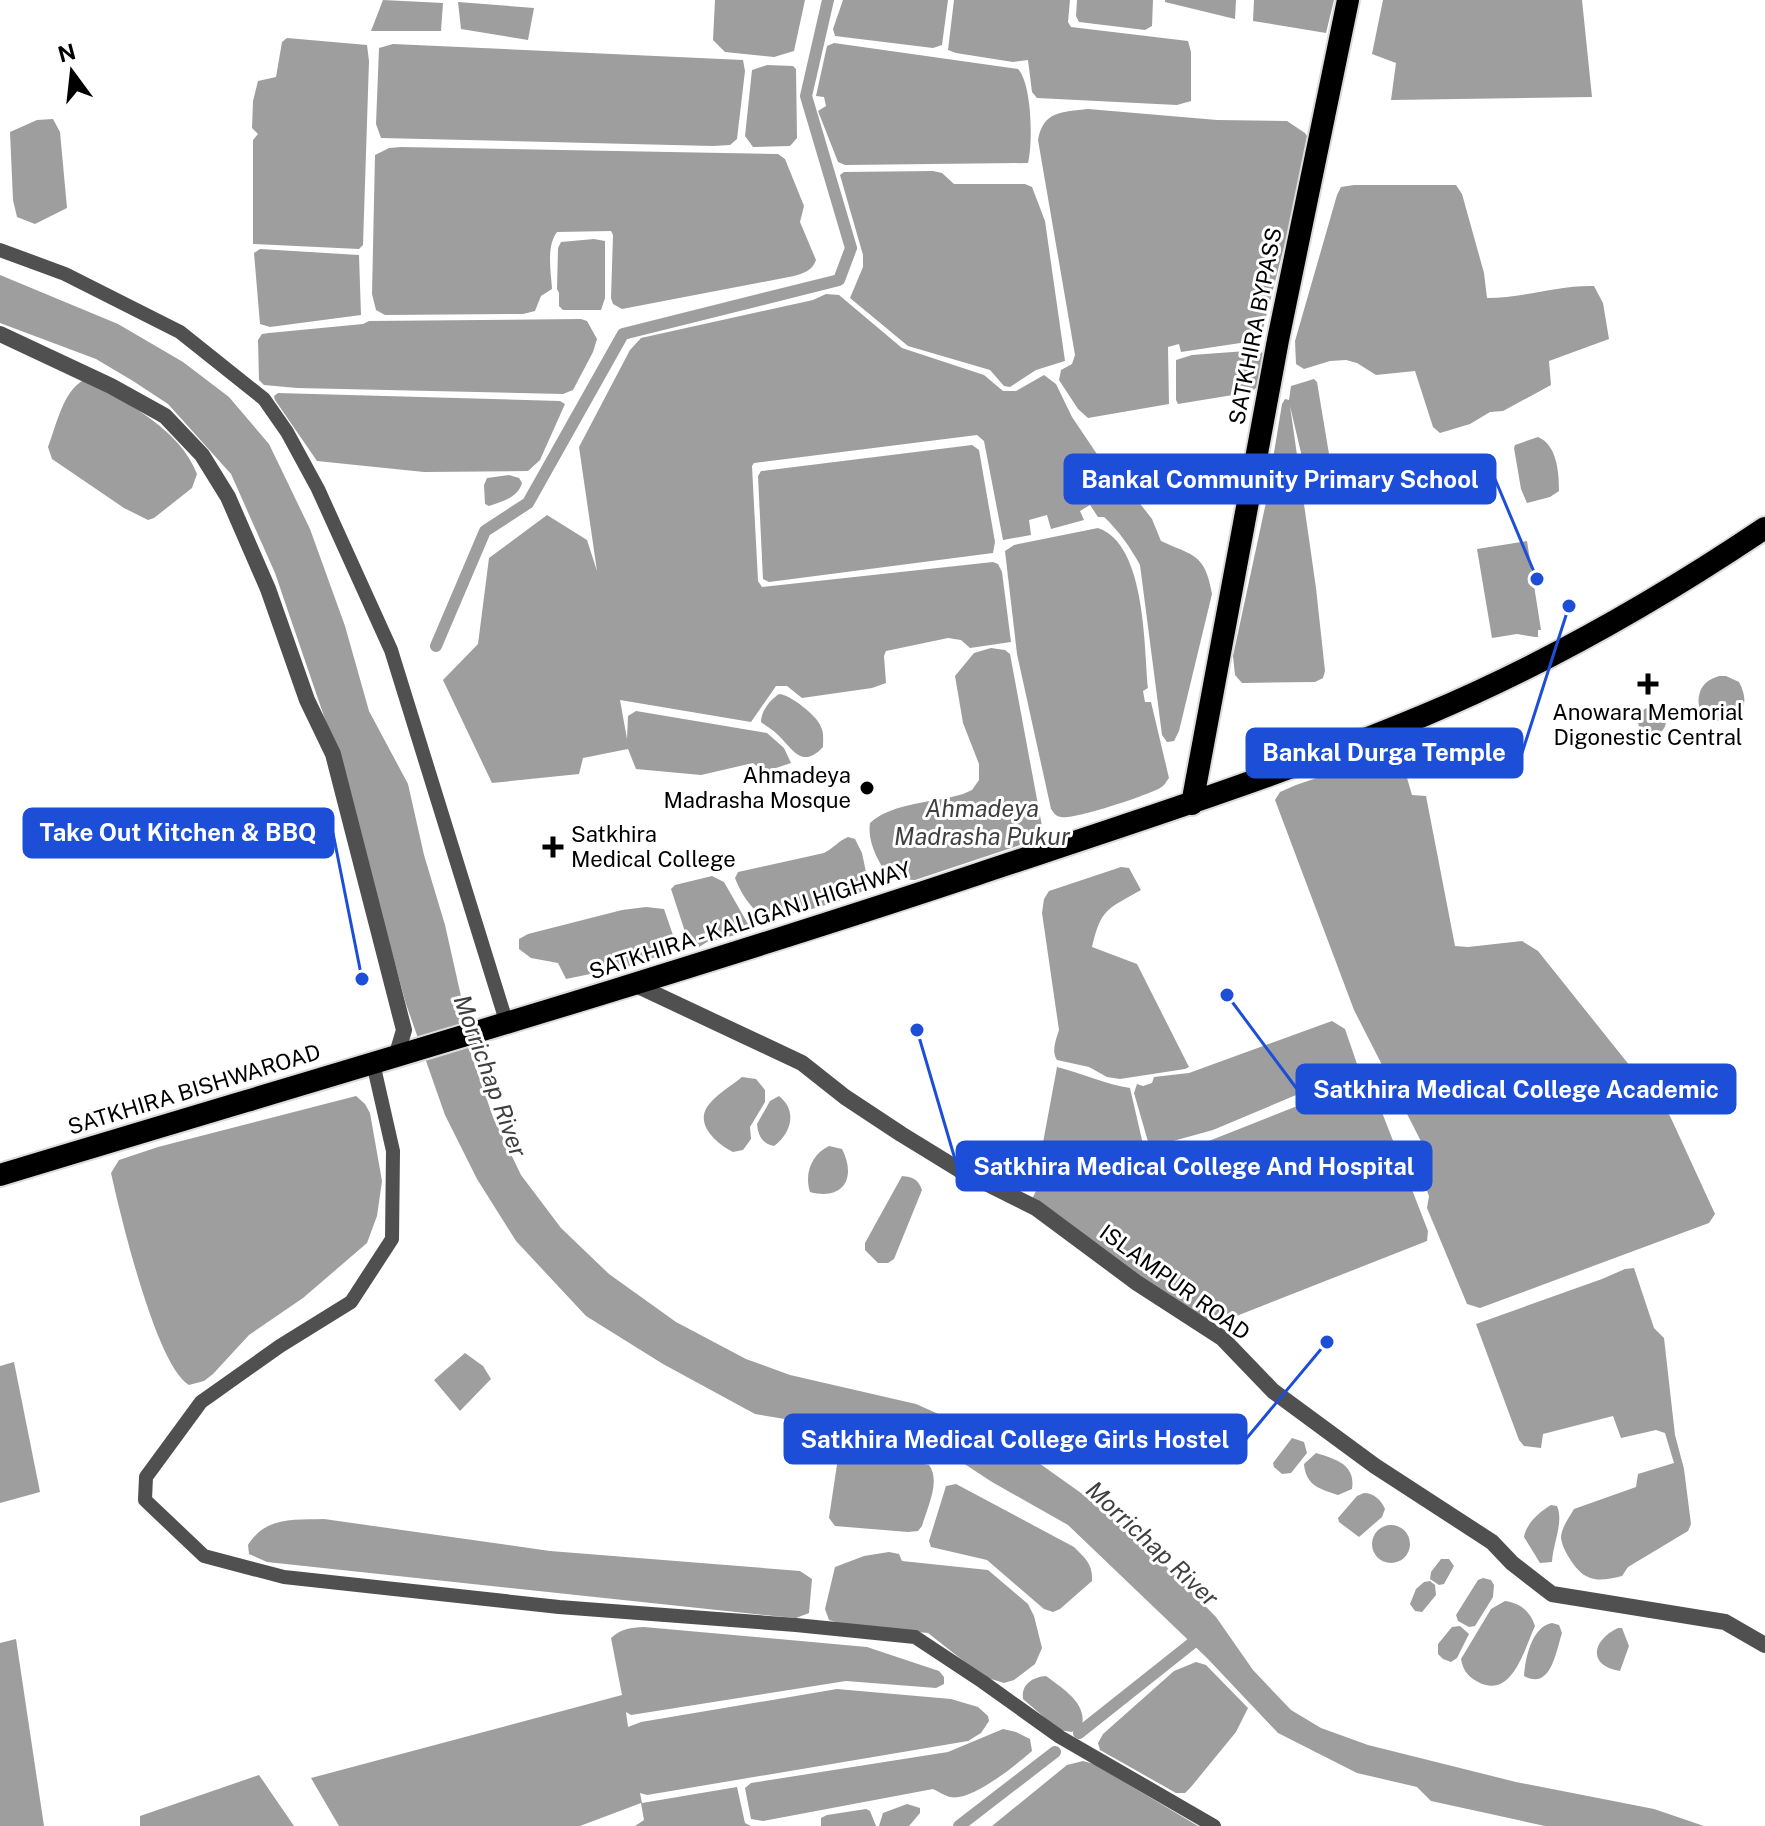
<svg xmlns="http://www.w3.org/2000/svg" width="1765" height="1826" font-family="'Public Sans',sans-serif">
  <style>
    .water { fill: #9e9e9e }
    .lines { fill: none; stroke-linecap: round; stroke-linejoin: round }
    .canal { stroke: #9e9e9e; stroke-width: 12 }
    .trunk-casing { stroke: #dbdbdb; stroke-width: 26 }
    .minor { stroke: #505050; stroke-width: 14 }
    .tertiary { stroke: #505050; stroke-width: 16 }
    .trunk { stroke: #000; stroke-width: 22 }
    .poi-dot { fill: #000; stroke: #fff; stroke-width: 3 }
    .labels { text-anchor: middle; stroke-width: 6; stroke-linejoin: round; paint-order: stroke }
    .street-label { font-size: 22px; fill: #000; stroke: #fff }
    .poi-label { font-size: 22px; fill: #000; stroke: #fff }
    .water-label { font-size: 24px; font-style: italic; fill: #3f3f3f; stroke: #fff }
    .leader { fill: none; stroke: #1d4ed8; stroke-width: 3 }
    .callout-dot { fill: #1d4ed8; stroke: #fff; stroke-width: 3 }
    .callout { fill: #1d4ed8; stroke: #1d4ed8; stroke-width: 3 }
    .callout-label { font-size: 24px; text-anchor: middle; font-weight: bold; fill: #fff }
  </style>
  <rect width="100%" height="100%" fill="#fff"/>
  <path class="water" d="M383,0L443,3L441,31H371Z
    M715,0H805L794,51L774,57L725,52L713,40Z
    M843,0H948L942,45L933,48L835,36L833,29Z
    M954,0H1070L1068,22L1071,27L1188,41L1191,52V101L1177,105L1037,98L1032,92L1028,60L1013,62L956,53L948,50Z
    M1077,0H1153L1152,26L1145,30L1079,22L1076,16Z
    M1165,0H1236L1235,19L1165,2Z
    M1254,0H1334L1326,33L1253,21Z
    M1383,0H1582L1592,97L1391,100L1396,63L1372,54Z
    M458,2L534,8L528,40L461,29Z
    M287,38L367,45L369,61L363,245L359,249L253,244V140L258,134L252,128L253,101L258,81L276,77L282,42Z
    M834,43L1018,69C1032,84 1033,142 1028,163L845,165L838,162L818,111L826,106L824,97L816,96L827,46Z
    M393,44L743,60L745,71L737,139L730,145L713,146L381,138L376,124L379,48Z
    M767,65L793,66L796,69L797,138L790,146L753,147L745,136L752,70Z
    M1088,109L1217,120L1287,121L1305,133L1311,142L1260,340L1181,352L1179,344L1168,347L1169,404L1088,418L1078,409L1059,380L1061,370L1072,364L1075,355L1038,140C1043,111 1062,112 1088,109Z
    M53,119L60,132L67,208L35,224L17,217L13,200L10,132L37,120Z
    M401,147L778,154L785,159L804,206L800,222L816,260C812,271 804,273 794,276L622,309L613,304L611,298L613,235L611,231L557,232C546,247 551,271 552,289L541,296L535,311L523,314L385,315L376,310L372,294L375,155L389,148Z
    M933,171L942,173L954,184H1025L1032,187L1045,221L1065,361L1036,370L1010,387L1004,386L990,370L908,346L850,298L863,267V255L840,175L844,172Z
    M1354,185H1456L1462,194L1484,273L1487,298C1523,298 1558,285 1594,286L1603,303L1609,339L1549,361L1551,385L1503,411L1490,412L1470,424L1440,433L1433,427L1415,371L1376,375L1357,363L1346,360L1330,361L1304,369L1296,364L1295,341L1337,195L1341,187Z
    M594,239L605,241V298L601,310H563L559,306V293L557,289L558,248L561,242Z
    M260,249L359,255L361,315L270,327L260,324L254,253Z
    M0,275L118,324L183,362L229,397L269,444L310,529L345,626L369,711L408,784L424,855L445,925L465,1014L471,1054L493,1117L521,1175L561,1228L609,1274L676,1322L746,1359L790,1375L916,1404L1022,1451L1081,1493L1152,1552L1216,1617L1253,1670L1291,1710L1321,1728L1368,1745L1516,1782L1654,1809L1704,1826H1545L1431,1801L1417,1787L1357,1773L1278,1733L1207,1658L1068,1525L992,1482L931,1442L886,1432L827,1426L755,1414L663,1364L586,1316L516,1241L477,1179L445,1115L406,1004L340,763L275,573L231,474L168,404L133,381L96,359L0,323Z
    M826,294L839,295L902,348L984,375L1003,391H1016L1044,375L1056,384L1072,417L1109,472L1131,492L1152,519L1161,541C1193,556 1205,553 1212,594L1179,731L1174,741L1167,742L1162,735L1140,565C1130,547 1119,531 1104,517H1098L1090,505L1080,511L1084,520L1051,529L1047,515L1029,520L1031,535L1003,540L984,441L977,435L754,463L752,466L758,581L762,587L993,562L998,564L1002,572L1011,642L970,648L961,640L948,638L886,651L884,656L886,683L872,688L802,698L787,686H776L751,722L620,700L627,739L628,716L636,711L767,733L784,748L791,763L764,772L753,763L701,775L636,769L628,749L583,758L579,774L492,783L443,680L478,644L489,558L547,515L587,540L597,571L579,447L630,350L641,338L813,300Z
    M581,319L587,321L597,339L593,352L573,390L563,394L297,388L264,385L259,380L258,340L262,334L269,333L363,324L369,321Z
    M1260,350L1264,356C1262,370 1263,385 1251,392L1178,404L1176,400V360L1192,355Z
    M1314,379L1317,382L1331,466L1327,474L1314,477L1306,474L1290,406L1316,588L1325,671L1323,678L1315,682L1242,683L1235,675L1233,656L1265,507L1282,404L1285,399L1289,400L1291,386Z
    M84,380L95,383C132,407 180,430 197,474L192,488L154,518L148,520L124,508L52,459L48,447C56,427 63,390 84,380Z
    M278,393L560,401L565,404L540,460L528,471L424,472L317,461L275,400L274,396Z
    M1538,437C1557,445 1559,472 1559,491L1550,497L1527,503L1521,489L1514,448L1515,445Z
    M972,445L979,450L995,542L993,553L769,582L763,579L758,476L761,471Z
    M509,475L519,478L522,483C518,498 502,501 489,506L485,504L484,485L487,478Z
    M1098,528C1146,544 1144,647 1148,688L1143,691L1145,702H1151L1169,778C1165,783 1166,784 1160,788C1148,795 1074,820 1061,817C1055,816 1055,814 1051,809L1017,654L1005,551L1014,545Z
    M1527,541L1541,630H1538V637H1535L1517,634L1492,638L1477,549Z
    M991,648L1005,650L1010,654L1044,837L915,880L890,879C879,863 867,843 870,823C893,802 934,803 963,794L972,790L979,780V764L963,723L955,676L974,653Z
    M1719,676H1726L1739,682C1765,730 1687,734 1700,692C1703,683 1710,679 1719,676Z
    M779,694C789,694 818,716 821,727C824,733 823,741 823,747C801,771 791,746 777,734C772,729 766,726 761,722C761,711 770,700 779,694Z
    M1638 721a14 14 0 1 1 28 0a14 14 0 1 1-28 0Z
    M1410,749L1423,762L1405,771L1412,795L1426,796L1455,946L1468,947L1522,941L1538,951L1670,1116L1715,1214L1709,1223L1480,1308L1467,1304L1427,1208L1429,1196L1416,1163L1423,1159L1431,1161L1354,1010L1275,800L1280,792L1296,785L1399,750Z
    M848,837L855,839L862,853L868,882C866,885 864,889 861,892C849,900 778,920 765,916C751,911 740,891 735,878L738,872L824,853C834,848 838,841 848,837Z
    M1121,867L1129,868L1141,890C1108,909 1101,908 1092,947L1137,964L1189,1067L1185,1069L1120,1079L1107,1077L1089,1067L1057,1060C1051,1051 1056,1040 1059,1030L1042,913L1044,899L1049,891Z
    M712,876L724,882L752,931L707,942L696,949L689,944L671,889L675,885Z
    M646,907L664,909L674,938L669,952L634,965L566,979L558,963L531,958L519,949V939L528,934L622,910Z
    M1332,1021L1345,1029L1357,1064L1353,1071L1213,1130L1155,1146L1149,1145L1134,1093L1137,1084L1143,1086L1152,1083L1154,1077L1189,1073Z
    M1057,1067C1081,1073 1105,1084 1130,1088L1142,1140L1143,1155L1130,1168L1069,1184L1041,1180L1037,1175Z
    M742,1077L756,1079L765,1090V1102L750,1127L751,1139L743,1150L733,1152C719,1145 695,1126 707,1107C714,1096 731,1086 742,1077Z
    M1363,1080L1371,1084L1428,1231L1427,1241L1234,1317L1213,1324L1040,1212L1032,1199L1036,1191L1042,1189L1090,1188Z
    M356,1096L365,1104L370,1113L382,1181L377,1216L367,1243L303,1298L249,1335L213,1374L204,1381L189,1385C156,1366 120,1213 111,1173L119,1160L158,1147Z
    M779,1096C798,1111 791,1133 774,1146C762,1144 758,1135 757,1124L770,1101Z
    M829,1146L842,1149C857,1178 843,1201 810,1192C804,1173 812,1154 829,1146Z
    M902,1176C913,1177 918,1179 922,1190L894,1259L888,1263H878L865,1250V1243Z
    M1634,1268L1654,1328L1664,1338L1675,1435L1684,1469L1691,1524L1688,1531L1628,1567L1622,1576C1595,1583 1583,1581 1568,1556C1565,1551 1562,1545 1561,1538C1561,1528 1569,1518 1574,1509L1636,1487L1638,1474L1674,1463L1665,1433L1656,1430L1621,1438L1613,1416L1543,1434L1541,1448L1524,1446L1519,1440L1476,1324L1602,1279L1625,1269Z
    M465,1353L483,1366L491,1379L460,1411L434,1380Z
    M14,1362L40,1492L0,1503V1366Z
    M1292,1438L1304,1442L1307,1453L1291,1473L1282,1474L1274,1467L1273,1463Z
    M847,1446L929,1465C941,1481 927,1508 922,1526L918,1531L908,1532L835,1526L829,1518L839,1451Z
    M1316,1453C1335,1459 1356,1464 1352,1489L1338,1495C1320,1489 1306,1486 1304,1464Z
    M956,1484L1074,1547C1085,1558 1093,1564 1092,1581L1060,1609L1053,1612L1044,1609L987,1560L931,1547L929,1541L946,1486Z
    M1364,1493C1374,1493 1381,1500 1385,1509L1382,1517L1359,1537L1339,1522L1338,1518L1357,1496Z
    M1551,1505L1557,1506C1564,1522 1553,1543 1552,1562L1540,1563L1524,1537C1526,1524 1539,1512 1551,1505Z
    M324,1519L550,1551L800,1571L812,1579L809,1613L796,1618L774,1616L267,1562L249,1554L248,1545C266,1516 294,1520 324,1519Z
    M1372 1544a19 19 0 1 1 38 0a19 19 0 1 1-38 0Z
    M889,1552L899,1554L902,1561L988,1570L1028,1604L1034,1616L1042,1648L1035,1664L1014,1680L1004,1683L988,1678L975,1670L928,1633L845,1625L829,1620L825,1609L835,1567L864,1556Z
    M1441,1559H1449L1454,1566L1444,1584L1439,1585L1430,1579L1431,1572Z
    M1483,1578L1491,1580L1494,1585L1493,1597L1475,1626L1469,1627L1458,1621L1456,1615L1478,1580Z
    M1430,1581L1435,1585L1436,1595L1422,1612L1415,1611L1410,1604L1416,1589L1424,1582Z
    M1505,1601C1520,1603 1530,1611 1535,1626C1525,1647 1513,1698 1480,1683C1470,1678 1463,1672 1461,1659L1491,1609Z
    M1552,1623L1559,1625L1562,1633C1556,1651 1551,1691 1524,1676C1525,1659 1532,1626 1552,1623Z
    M1460,1626L1469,1634L1457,1658L1451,1662L1443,1659L1438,1654V1644L1452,1627Z
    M644,1627L867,1647L939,1671L944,1677V1684L936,1688L846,1681L631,1715L626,1712L628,1727L641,1722L837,1689L951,1699L978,1707L988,1716L989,1721L981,1733L968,1741L647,1795L640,1793L642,1803L737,1787L745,1823L751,1826H635L644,1820L641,1803L580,1826H339L311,1778L622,1695L611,1638C622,1628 630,1628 644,1627Z
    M1618,1628H1622L1629,1646L1620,1671C1587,1666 1592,1640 1618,1628Z
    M16,1639L44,1826H0V1643Z
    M1196,1662L1206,1665L1248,1708L1236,1732L1191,1787L1185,1793H1176L1100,1750L1098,1743L1103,1734L1174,1671Z
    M1046,1676C1062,1688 1087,1703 1082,1725L1072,1732L1059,1730L1023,1699C1021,1684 1033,1677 1046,1676Z
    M1003,1729L1016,1732L1030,1739L1032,1751C1016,1765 971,1802 950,1797C945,1796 938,1791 933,1789L763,1821L751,1819L745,1788L751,1783L948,1752Z
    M1083,1761L1094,1764L1198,1826H992L1067,1765Z
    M259,1775L294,1826H140V1816Z
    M907,1804L920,1808V1813L909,1826H879L883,1813Z
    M866,1809L870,1811L876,1826H821V1818L827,1815Z"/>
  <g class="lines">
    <path class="canal" d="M436,646L485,531L528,503L623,334L839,280L851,248L806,96L828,0
      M1079,1733L1205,1633
      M959,1826L1055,1752"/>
    <g class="trunk-casing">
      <path id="trunk" d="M1192,804L1278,340L1348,0
        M0,1175C327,1076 654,982 978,874C1128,824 1279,776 1425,715C1544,665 1658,600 1765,528"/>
    </g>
    <path class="minor" d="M0,250L65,274L180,332L264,399L287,432L318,489L391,650L507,1024
      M373,1063L393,1151L392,1239L351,1302L280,1346L201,1402L146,1477L145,1500L204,1556L284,1577L559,1607L796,1625L915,1637L983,1682L1060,1737L1214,1826"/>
    <path class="tertiary" d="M0,334L111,386L165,416L202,455L228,497L268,589L307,700L333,754L404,1030L396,1057
      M636,985L802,1063L845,1097L901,1134L958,1169L1036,1208L1137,1283L1222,1338L1273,1391L1375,1466L1492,1542L1512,1563L1552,1594L1725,1622L1765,1645"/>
    <use href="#trunk" class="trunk"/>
  </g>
  <g class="poi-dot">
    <path d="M1644 672h8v8h8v8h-8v8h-8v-8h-8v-8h8z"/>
    <circle cx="867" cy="788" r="8"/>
    <path d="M549 835h8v8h8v8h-8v8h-8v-8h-8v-8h8z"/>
  </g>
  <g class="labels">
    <g class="street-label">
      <text transform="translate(1255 326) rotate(-79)" y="8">SATKHIRA BYPASS</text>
      <text transform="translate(750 920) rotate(-18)" y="8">SATKHIRA - KALIGANJ HIGHWAY</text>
      <text transform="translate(194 1089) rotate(-17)" y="8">SATKHIRA BISHWAROAD</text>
      <text transform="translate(1175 1282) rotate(36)" y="8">ISLAMPUR ROAD</text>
    </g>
    <g class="poi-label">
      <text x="1648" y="720">Anowara Memorial<tspan x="1648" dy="25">Digonestic Central</tspan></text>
      <text x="851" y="783" text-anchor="end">Ahmadeya<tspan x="851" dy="25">Madrasha Mosque</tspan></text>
      <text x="571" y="842" text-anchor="start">Satkhira<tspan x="571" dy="25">Medical College</tspan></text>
    </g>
    <g class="water-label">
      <text x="982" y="817">Ahmadeya<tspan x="982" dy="28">Madrasha Pukur</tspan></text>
      <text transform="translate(490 1076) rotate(70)" y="8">Morrichap River</text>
      <text transform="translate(1152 1544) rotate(43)" y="8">Morrichap River</text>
    </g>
  </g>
  <path class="leader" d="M1537 579L1495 479M1569 606L1522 753M362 979L333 833M1227 995L1297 1089M917 1030L957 1166M1327 1342L1246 1439"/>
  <g class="callout-dot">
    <circle cx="1537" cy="579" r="8"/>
    <circle cx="1569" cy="606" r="8"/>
    <circle cx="362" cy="979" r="8"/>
    <circle cx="1227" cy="995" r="8"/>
    <circle cx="917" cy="1030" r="8"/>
    <circle cx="1327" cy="1342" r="8"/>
  </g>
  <g class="callout">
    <rect x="1065" y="455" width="430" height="48" rx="8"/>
    <rect x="1247" y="729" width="275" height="48" rx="8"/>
    <rect x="24" y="809" width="309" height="48" rx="8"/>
    <rect x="1297" y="1065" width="438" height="48" rx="8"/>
    <rect x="957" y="1142" width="474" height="48" rx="8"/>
    <rect x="785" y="1415" width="461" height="48" rx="8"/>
  </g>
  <g class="callout-label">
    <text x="1280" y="488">Bankal Community Primary School</text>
    <text x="1384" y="761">Bankal Durga Temple</text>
    <text x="178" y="841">Take Out Kitchen &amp; BBQ</text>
    <text x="1516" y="1098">Satkhira Medical College Academic</text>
    <text x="1194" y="1175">Satkhira Medical College And Hospital</text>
    <text x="1015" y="1448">Satkhira Medical College Girls Hostel</text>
  </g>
  <g transform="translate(72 72) rotate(345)" stroke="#ffffff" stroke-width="6" paint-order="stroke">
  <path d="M0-6L14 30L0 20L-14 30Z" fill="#000000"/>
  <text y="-12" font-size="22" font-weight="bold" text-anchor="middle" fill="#000000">N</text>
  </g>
</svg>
